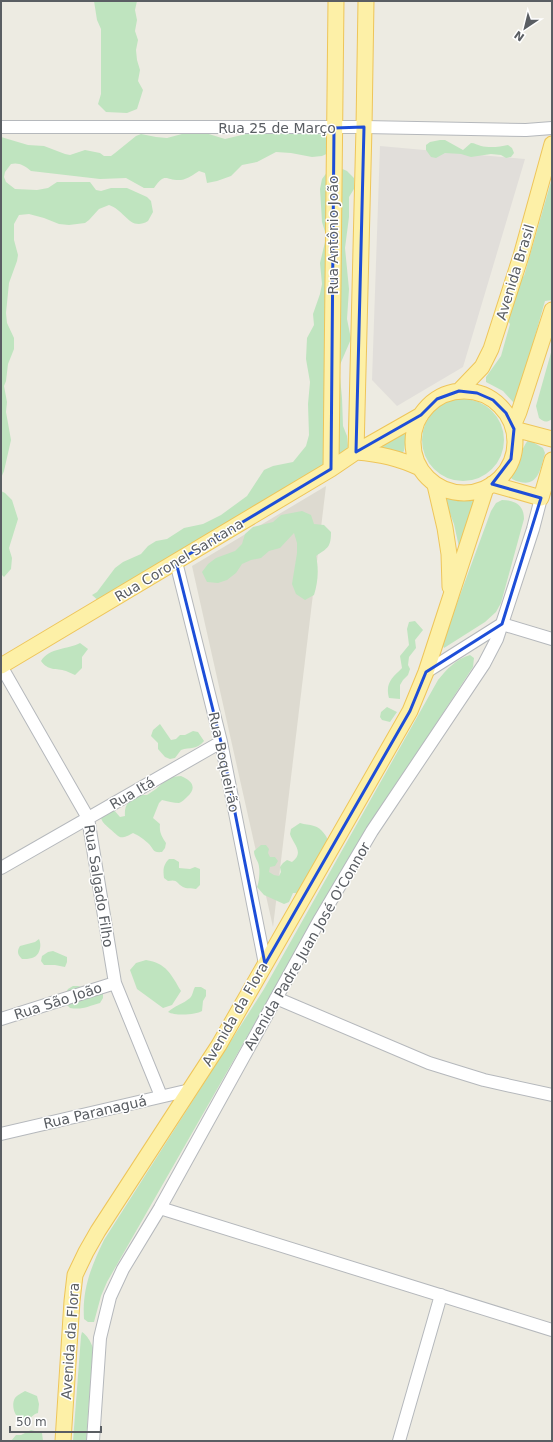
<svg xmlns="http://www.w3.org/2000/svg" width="553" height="1442" font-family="'DejaVu Sans',sans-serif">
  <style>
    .industrial { fill: #e1deda }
    .education { fill: #dddad0 }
    .green { fill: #bfe4bf }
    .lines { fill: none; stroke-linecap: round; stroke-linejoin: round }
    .minor-casing { stroke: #b5b8bc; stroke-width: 14 }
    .major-casing { stroke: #eec55a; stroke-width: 17 }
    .minor { stroke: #fff; stroke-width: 12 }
    .major { stroke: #fdf0a7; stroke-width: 15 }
    .marked { fill: none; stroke: #1d4ed8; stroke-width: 3; stroke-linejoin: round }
    .labels { text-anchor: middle; stroke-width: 3; stroke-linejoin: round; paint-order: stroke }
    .street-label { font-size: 14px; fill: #5a5e63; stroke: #fff }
  </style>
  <rect width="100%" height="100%" fill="#edebe2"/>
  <path class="industrial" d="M380,146L525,159L463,367L397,406L372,380Z"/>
  <path class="education" d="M326,486L273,927L192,566Z"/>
  <path class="green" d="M94,1H137L135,10L137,20L135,31L138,40L136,50L137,60L140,70L138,81L143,90L137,109L127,113L106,112L98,104L101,94V29L97,20Z
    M193,131H199L225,139L246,134H282L304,132L319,134L333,142L331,152L322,156L312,157L291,153L276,152L257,162L242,165L231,176L217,181L207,183L205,173L199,171C194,174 188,179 181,180C165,181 166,171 154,188H144L126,178L100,179L31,171C25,166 19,162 11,164L5,172L4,177L6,182L15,189L37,190L48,188L57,182H90L96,190L101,191L111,188H127L147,197L151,201L153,212L148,221C130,232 125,210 109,205L99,209L89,220L85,223L69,225L59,224L44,218L29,214L19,215L14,224V240L18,255L17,261L9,283L6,313L7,323L14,338V349L8,364L6,381L4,386L7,402L6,412L11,440L4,471L1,478V137L28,145L44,146L65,154L70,155L85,150L100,153L104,156H111L115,153L136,136L141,134L156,137L167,138Z
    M440,140H445L463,150L471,143C475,143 477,145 481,146C489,148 500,147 508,145L512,148L514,153L511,157L506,158L501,155L491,154L471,157L461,154L445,153L436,158L431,157L426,150V145L430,142Z
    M338,167L347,171L354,178V189L349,197V217L345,248L349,289L347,319L351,339L339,367L342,398L343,426L347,436L348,446L345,456L100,602L92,595L97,592L115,568L123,562L141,554L148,546L156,541L167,539L184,528L203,524L221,515L247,496L264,470L273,466L293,462L306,446L309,435L308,404L310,382L306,359L307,338L314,325L313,314L320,294L322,284L320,263L325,242V232L322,222L320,189L322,179L328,171Z
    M552,178V300L545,301L517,400L514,403L503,391L486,382V377L501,356L510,324L507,320L514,282L524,276Z
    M552,349V419C546,423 544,422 539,418L536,406Z
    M422 440a41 41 0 1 1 82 0a41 41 0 1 1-82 0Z
    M407,430L404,451L402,453L375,449Z
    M529,440L543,448L545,453C540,472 537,491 512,479L511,477C516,469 523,443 529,440Z
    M1,491L5,493L12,500L18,519L9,548L12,558L11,569L4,577L1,574Z
    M443,496L457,499L475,500L459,547L454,524Z
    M502,500C515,500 524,505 524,519L501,603L496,612L485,622L444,648L442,644L491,511L496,503Z
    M302,511L311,515L314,524L324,525L331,532C331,547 328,548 316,556C319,569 318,582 314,595L305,600L296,594L292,584L297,553V543L294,533L280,548L269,551L261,558L251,560L242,564L236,573L227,580L218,583L207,582L202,572L208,564L216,558L235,551L242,544L245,534L253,527L273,522L281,515Z
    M415,621L423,630L415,640L416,648L409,657L408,665L410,669L408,675L403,680L400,685V699L389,698C385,683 392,678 402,668L400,656L409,645L407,629L409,622Z
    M80,643L88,649L82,657V668L75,675C72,674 69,672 66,671C56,668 48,671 41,661C50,647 67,650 80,643Z
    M470,655L474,658L473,667L371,823L272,993L107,1282L101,1296L94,1322H88L84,1319C82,1289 91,1267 104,1240L264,989L438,680C447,669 456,659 470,655Z
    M387,707L397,712L390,722L382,720L380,717L381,712Z
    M160,724L171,740L176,739L180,735H185L193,731L198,732L204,741C197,750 190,747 181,750L175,758L170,759L165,757L158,749V743L151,736L153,730Z
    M181,776C193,781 197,788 187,797C184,800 182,802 179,803C174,803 167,801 162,800L159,803L153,818L160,824C159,832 162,837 166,843L165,848L162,852C152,853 154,849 149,844C145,840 138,835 133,833C119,841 120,837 110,829C106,825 103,824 101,818L108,811L113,809L120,817L125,816C124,805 129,800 137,795H147L156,789L167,779L171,777Z
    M300,823C305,825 309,824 314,826C322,828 326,836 330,843L298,893H293L289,902L284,904L264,895L257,887C259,883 260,871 259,867C259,861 254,858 254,851L261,845H266L269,849L268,853L270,857H275L278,861L275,866L270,867L269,872L274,875L279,876L281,872L280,867L283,863L287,860L292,862C305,852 293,844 290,834L291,829Z
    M169,859H174L179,862V868L190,869L195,867L200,869V885L196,889C192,888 186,889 183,887C176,883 178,879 168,881L164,878C163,870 163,865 169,859Z
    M39,939C42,945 40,956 32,958C29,959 25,959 22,959C17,954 17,951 20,946L35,942Z
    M53,951L67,957V962L65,967L55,965H44L41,961L42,956L48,952Z
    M146,960C166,963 171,974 181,991L172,1005L163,1008L137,989L130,970L136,963Z
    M73,986H78L103,993V998L100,1003C88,1006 84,1010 70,1008L66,1004L65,994L68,989Z
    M195,987H201L206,990V996L203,1001L202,1011C196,1015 175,1016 168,1012C174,1006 183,1004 190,998C193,995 193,990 195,987Z
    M82,1332C87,1335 91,1342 93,1348L86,1441H73L81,1336Z
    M25,1391L37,1396L39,1404L38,1413C33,1414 31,1418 28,1420C16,1424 10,1406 15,1398C17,1395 22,1393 25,1391Z
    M31,1430L42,1433L43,1441H11L16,1435H21Z"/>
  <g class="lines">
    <g class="minor-casing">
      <path id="minor" d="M1,127H364L526,130L552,128
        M176,562L221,742L265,964
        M1,666L88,818L115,983L161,1096
        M426,672L502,624L552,639
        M1,868L221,742
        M276,998L429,1063L484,1080L552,1095
        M1,1019L115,983
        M1,1134L190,1090
        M160,1208L552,1330
        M93,1441L100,1338L110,1297L123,1269L160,1208L320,919L372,831L484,664L497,639L533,529L541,498
        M399,1441L441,1295"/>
    </g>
    <g class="major-casing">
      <path id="major" d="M459,391L482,367L491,349L521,256L552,144
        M413 442a51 51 0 1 1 102 0a51 51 0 1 1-102 0Z
        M513,426L519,412L552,310
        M514,429L552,439
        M356,452L364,127L366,1
        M356,452C381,454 398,458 420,468
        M331,469L336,1
        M492,484L541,498L552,460
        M435,485L445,528L449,554L450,587
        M1,666L331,469L356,452L421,415
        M63,1441L72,1301L75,1275L86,1252L98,1231L219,1045L410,711L426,672L486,488"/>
    </g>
    <use href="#minor" class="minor"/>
    <use href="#major" class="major"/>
  </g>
  <path class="marked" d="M364,127L356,452L421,415L437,399L459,391L477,393L493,400L506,413L514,429L511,459L492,484L541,498L502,624L426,672L410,711L265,964L221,742L176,562L331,469L334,128Z"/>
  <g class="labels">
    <g class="street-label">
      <text x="277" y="133">Rua 25 de Março</text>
      <text transform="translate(333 235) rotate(-90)" y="5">Rua Antônio João</text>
      <text transform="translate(515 272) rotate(-73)" y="5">Avenida Brasil</text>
      <text transform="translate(179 560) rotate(-31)" y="5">Rua Coronel Santana</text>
      <text transform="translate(224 762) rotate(78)" y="5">Rua Boqueirão</text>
      <text transform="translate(132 793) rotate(-30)" y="5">Rua Itá</text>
      <text transform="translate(99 886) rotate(81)" y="5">Rua Salgado Filho</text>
      <text transform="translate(307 946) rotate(-60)" y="5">Avenida Padre Juan José O'Connor</text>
      <text transform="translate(58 1001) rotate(-18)" y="5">Rua São João</text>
      <text transform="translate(235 1014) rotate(-60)" y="5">Avenida da Flora</text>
      <text transform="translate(95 1112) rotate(-13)" y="5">Rua Paranaguá</text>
      <text transform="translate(70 1341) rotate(-86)" y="5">Avenida da Flora</text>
    </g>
  </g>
  <rect width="553" height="1442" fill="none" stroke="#5a5e63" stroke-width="4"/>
  <g transform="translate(525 28) rotate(215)" stroke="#ffffff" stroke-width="3" paint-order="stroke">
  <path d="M0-3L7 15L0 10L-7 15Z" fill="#5a5e63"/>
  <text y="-6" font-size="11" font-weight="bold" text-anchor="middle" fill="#5a5e63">N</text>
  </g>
  <path d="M10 1426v6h91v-6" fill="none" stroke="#5a5e63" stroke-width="2"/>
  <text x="16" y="1426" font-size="12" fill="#5a5e63" stroke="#ffffff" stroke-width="3" paint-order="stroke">50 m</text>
</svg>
